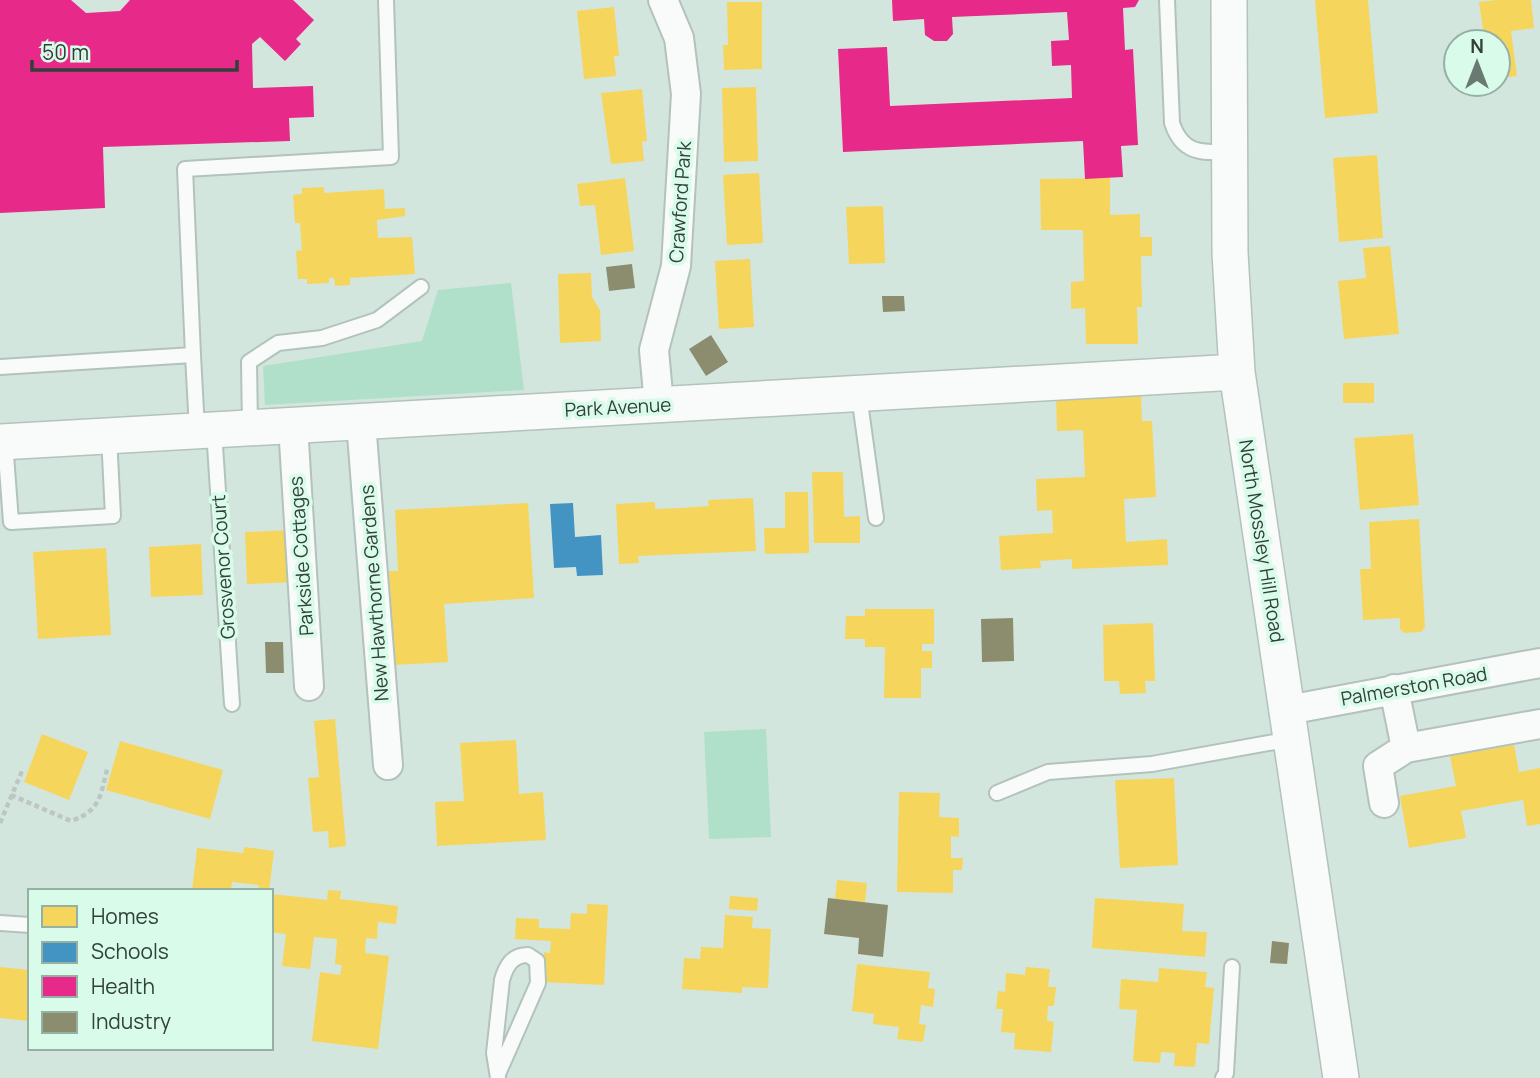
<svg xmlns="http://www.w3.org/2000/svg" width="1540" height="1078" font-family="Manrope,sans-serif">
  <style>
    .green { fill: #b1e0ca }
    .homes { fill: #f6d55c }
    .schools { fill: #4393c3 }
    .health { fill: #e7298a }
    .industry { fill: #8c8c6e }
    .lines { fill: none; stroke-linecap: round; stroke-linejoin: round }
    .service-casing { stroke: #b3c2bb; stroke-width: 18 }
    .minor-casing { stroke: #b3c2bb; stroke-width: 32 }
    .tertiary-casing { stroke: #b3c2bb; stroke-width: 38 }
    .path { stroke: #bec6c2; stroke-width: 4.5; stroke-dasharray: 5 3.5; stroke-linecap: butt }
    .service { stroke: #f8fbfa; stroke-width: 14 }
    .minor { stroke: #f8fbfa; stroke-width: 28 }
    .tertiary { stroke: #f8fbfa; stroke-width: 35 }
    .labels { text-anchor: middle; stroke-width: 7; stroke-linejoin: round; paint-order: stroke }
    .street-label { font-size: 19px; fill: #324039; stroke: #d8fbea }
  </style>
  <rect width="100%" height="100%" fill="#d3e6dd"/>
  <path class="green" d="M511,283L524,390L265,405L263,366L422,341L438,290Z
    M766,729L771,837L709,839L704,732Z"/>
  <path class="homes" d="M1315,0H1368L1378,113L1325,118Z
    M1497,0H1531L1534,28L1511,31L1517,76L1498,78V42H1485L1479,2Z
    M727,2H762V69L724,70L723,45H728Z
    M614,7L619,56H614L616,76L584,79L577,11Z
    M756,87L758,161L724,162L722,88Z
    M642,89L647,141L642,142L644,161L611,164L601,93Z
    M1377,155L1383,238L1339,242L1333,158Z
    M759,173L763,243L727,245L723,175Z
    M625,178L634,251L601,255L595,205L580,206L577,184Z
    M1110,178V215L1140,214V237H1152V256H1141L1142,307H1137L1138,344H1086L1085,308L1071,309V282L1084,281L1083,230H1041L1040,179Z
    M324,187V193L384,189L385,209L405,208V216L377,220L378,238L412,237L415,274L350,278V285L335,286L334,278H329V283L307,284V279H298L296,251L302,250L300,223H295L293,195L302,194V188Z
    M883,206L885,263L849,264L846,207Z
    M1390,246L1399,334L1344,339L1338,281L1366,278L1363,248Z
    M750,259L754,327L719,329L715,261Z
    M591,273L592,297L600,310L601,341L560,343L558,274Z
    M1343,383H1374V403H1343Z
    M1141,394L1142,421H1152L1156,497L1124,499L1126,542L1167,539L1168,565L1072,569V559L1040,561L1041,568L1001,570L999,536L1053,533L1052,510L1037,511L1036,479L1085,477L1083,430L1057,431L1056,398Z
    M1413,434L1419,505L1360,510L1354,438Z
    M812,472H843L844,517L860,516V543H814Z
    M785,492H808L809,553L765,554L764,528H785Z
    M753,498L756,551L638,556L639,563L619,564L616,504L655,502V509L681,508L709,506L708,500Z
    M528,503L534,598L444,604L448,662L394,665L388,571H398L395,510Z
    M1419,519L1425,627L1421,632L1404,633L1400,629V618L1363,620L1360,569H1371L1369,522Z
    M294,530L296,582L247,584L245,532Z
    M201,544L203,595L151,597L149,547Z
    M106,548L111,635L38,639L33,552Z
    M865,609H934V644H922V651H932V668H921V698H884L885,647H865V639H845L846,616H865Z
    M1153,623L1155,681H1145L1146,693L1120,694L1119,681H1104L1103,625Z
    M335,719L346,846L329,848L328,831L313,832L308,778L319,777L314,721Z
    M42,734L88,752L69,800L24,782Z
    M516,740L519,794L543,792L546,840L437,846L435,802L464,801L460,743Z
    M120,741L223,770L210,819L106,790Z
    M1514,745L1519,772L1540,768V824L1527,826L1523,800L1461,811L1466,838L1409,848L1400,796L1456,786L1450,756Z
    M1174,778L1178,865L1120,868L1115,780Z
    M899,792L940,793L939,817L959,818V837L951,836V858H963L962,870H953V893L897,892Z
    M244,847L274,851L269,891H258L259,885L232,882L231,891H192L197,848L243,853Z
    M837,880L867,883L865,902L835,899Z
    M328,890L341,891L340,899L398,906L396,924L378,922L377,939L366,938L365,953L389,956L378,1049L312,1041L320,972L340,975L342,965L335,964L337,939L314,937L310,969L282,966L286,934L271,932V894L327,900Z
    M730,896L758,898L757,911L729,909Z
    M1095,898L1184,904L1182,931L1207,932L1205,957L1092,948Z
    M587,904L608,905L604,985L543,982L544,952L550,953L551,941L515,939L516,918L539,919V928L570,929L571,913L587,914Z
    M725,915L753,917L752,928L771,929L768,988L742,987V993L682,989L684,958L700,959L701,947L723,948Z
    M857,964L930,972L928,988L935,989L933,1007L921,1005L919,1024L926,1025L923,1042L897,1039L899,1027L873,1024L874,1014L852,1011Z
    M0,967L30,970V1021L0,1018Z
    M1026,967L1050,969L1048,987H1056L1054,1006H1048L1047,1021L1054,1022L1051,1052L1014,1049L1015,1033L1001,1032L1003,1009H996L998,991L1005,992L1006,973L1025,975Z
    M1159,968L1207,972L1205,987L1214,988L1209,1044L1197,1043L1195,1067L1174,1066L1175,1053L1161,1052L1160,1063L1133,1061L1137,1010L1119,1009L1121,979L1158,982Z"/>
  <path class="schools" d="M573,503L575,537L601,535L603,575L577,576L576,567L554,568L550,504Z"/>
  <path class="health" d="M0,0H71L86,13L120,11L130,0H293L314,20L296,39L301,44L285,61L260,37L252,44L253,88L313,86L314,117L289,118L290,141L103,147L105,208L0,213Z
    M892,0H1139L1135,7L1123,8L1125,50L1133,49L1138,145L1121,146L1123,177L1085,179L1083,141L843,152L838,49L887,47L890,106L1072,98L1071,65L1052,66L1051,41L1069,40L1067,12L952,17L953,34L947,41H934L925,35L924,19L893,21Z"/>
  <path class="industry" d="M632,264L635,288L609,291L606,267Z
    M882,296H904L905,311L883,312Z
    M711,335L728,362L706,376L689,349Z
    M1013,618L1014,661L982,662L981,619Z
    M265,642H283L284,673H266Z
    M828,898L888,905L883,957L858,954L859,938L824,934Z
    M1272,941L1289,943L1287,964L1270,963Z"/>
  <g class="lines">
    <g class="service-casing">
      <path id="service" d="M1167,0L1172,123C1182,153 1200,153 1229,152
        M193,355L185,169L391,157L386,0
        M0,367L193,355L197,430
        M859,395L876,518
        M250,427L249,362L278,343L322,338L377,320L421,287
        M214,430L232,704
        M5,442L11,522L113,516L109,436
        M997,793L1048,772L1152,764L1291,739
        M0,923L30,925
        M498,1078L494,1053L502,980C506,966 512,955 528,955L537,961L538,983L498,1074
        M1223,1078L1226,1073L1232,967"/>
    </g>
    <g class="minor-casing">
      <path id="minor" d="M659,405L654,350L676,266L686,94L679,38L663,0
        M361,422L388,765
        M293,425L309,686
        M1394,689L1406,748
        M1288,710L1540,663
        M1384,803L1378,766L1406,748L1540,724"/>
    </g>
    <g class="tertiary-casing">
      <path id="tertiary" d="M1229,0L1230,253L1237,372L1341,1078
        M0,442L1237,372"/>
    </g>
    <path class="path" d="M11,795L71,821C102,810 100,795 108,766
      M0,823L22,771"/>
    <use href="#service" class="service"/>
    <use href="#minor" class="minor"/>
    <use href="#tertiary" class="tertiary"/>
  </g>
  <g class="labels">
    <g class="street-label">
      <text transform="translate(680 202) rotate(-86)" y="7">Crawford Park</text>
      <text transform="translate(618 407) rotate(-3)" y="7">Park Avenue</text>
      <text transform="translate(1262 541) rotate(81)" y="7">North Mossley Hill Road</text>
      <text transform="translate(301 556) rotate(-94)" y="7">Parkside Cottages</text>
      <text transform="translate(223 567) rotate(-94)" y="7">Grosvenor Court</text>
      <text transform="translate(374 593) rotate(-94)" y="7">New Hawthorne Gardens</text>
      <text transform="translate(1414 686) rotate(-10)" y="7">Palmerston Road</text>
    </g>
  </g>
  <rect x="28" y="889" width="245" height="161" fill="#d8fbea" stroke="#96b0a3" stroke-width="2"/>
  <rect x="42" y="906" width="35" height="21" fill="#f6d55c" stroke="#96b0a3" stroke-width="2"/>
  <text x="91" y="924" font-size="21" fill="#324039">Homes</text>
  <rect x="42" y="942" width="35" height="21" fill="#4393c3" stroke="#96b0a3" stroke-width="2"/>
  <text x="91" y="959" font-size="21" fill="#324039">Schools</text>
  <rect x="42" y="976" width="35" height="21" fill="#e7298a" stroke="#96b0a3" stroke-width="2"/>
  <text x="91" y="994" font-size="21" fill="#324039">Health</text>
  <rect x="42" y="1012" width="35" height="21" fill="#8c8c6e" stroke="#96b0a3" stroke-width="2"/>
  <text x="91" y="1029" font-size="21" fill="#324039">Industry</text>
  <g transform="translate(1477 63)"><circle r="33" fill="#d8fbea" stroke="#96b0a3" stroke-width="2"/>
  <path d="M0-5L12 26L0 18L-12 26Z" fill="#6a7a72"/>
  <text y="-10" font-size="19" font-weight="bold" text-anchor="middle" fill="#324039">N</text>
  </g>
  <path d="M32 60v10h205v-10" fill="none" stroke="#324039" stroke-width="3.5"/>
  <text x="42" y="60" font-size="21" fill="#324039" stroke="#d8fbea" stroke-width="5" paint-order="stroke">50 m</text>
</svg>
